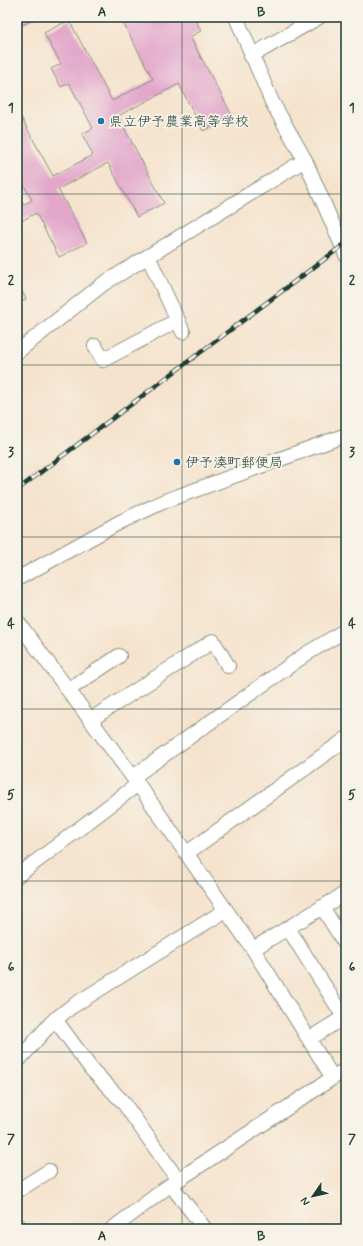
<svg xmlns="http://www.w3.org/2000/svg" width="363" height="1246" font-family="Mynerve,'Klee One',sans-serif">
  <style>
    .building { fill: #e2a7cb }
    .lines { fill: none; stroke-linecap: round; stroke-linejoin: round }
    .minor-casing { stroke: #8a9080; stroke-width: 16 }
    .tertiary-casing { stroke: #8a9080; stroke-width: 19 }
    .minor { stroke: #fff; stroke-width: 14 }
    .tertiary { stroke: #fff; stroke-width: 17 }
    .rail-casing { stroke: #1f3d34; stroke-width: 4.5 }
    .rail { stroke: #f7f3e8; stroke-width: 3; stroke-dasharray: 9; stroke-linecap: butt }
    .grid { fill: none; stroke: #1f3d34; stroke-width: 1; stroke-opacity: 0.55 }
    .poi-dot { fill: #1f6fb2; stroke: #f7f3e8; stroke-width: 1.5 }
    .labels { text-anchor: middle; stroke-width: 3.5; stroke-linejoin: round; paint-order: stroke }
    .poi-label { font-size: 14px; fill: #1f3d34; stroke: #f7f3e8; text-anchor: start }
    .neatline { fill: none; stroke: #1f3d34; stroke-width: 1.5 }
    .grid-label { font-size: 13px; text-anchor: middle; font-weight: bold; fill: #1f3d34 }
  </style>
  <rect width="100%" height="100%" fill="#f7f3e8"/>
  <filter id="ink" filterUnits="userSpaceOnUse"><feTurbulence type="fractalNoise" baseFrequency=".025" numOctaves="2"/><feDisplacementMap in="SourceGraphic" scale="8" xChannelSelector="R" yChannelSelector="G"/><feConvolveMatrix kernelMatrix="1 2 1 2 8 2 1 2 1" color-interpolation-filters="sRGB"/></filter>
  <filter id="wash" filterUnits="userSpaceOnUse"><feTurbulence type="fractalNoise" baseFrequency=".012" numOctaves="4" result="noise"/><feDisplacementMap in="SourceGraphic" scale="16" xChannelSelector="R" yChannelSelector="G"/><feGaussianBlur stdDeviation="0.9" result="paint"/><feColorMatrix in="noise" values="0 0 0 0 0 0 0 0 0 0 0 0 0 0 0 0 0 1.4 0 .05"/><feComposite in="paint" operator="in"/></filter>
  <g filter="url(#wash)">
    <rect width="100%" height="100%" fill="#f5e3cd"/>
    <g id="blocks">
      <path class="building" d="M17,17H38L17,28Z
        M120,17H194L201,31L190,37L232,115L203,131L179,84L118,116L164,203L137,217L108,163L58,189L87,243L59,257L36,213L21,221L17,213V193L23,205L32,200L17,172V110L53,176L93,155L82,134L93,128L69,83L61,87L51,69L61,64L44,33L69,20L112,101L153,79Z
        M17,282L26,299L17,304Z"/>
    </g>
  </g>
  <g filter="url(#ink)">
    <use href="#blocks" fill-opacity="0" stroke="#8a9080" stroke-width="1"/>
    <g class="lines">
      <g class="minor-casing">
        <path id="minor" d="M236,17L272,102L305,160L346,255
          M251,56L319,17
          M148,256L183,332
          M95,346L103,360L178,320
          M17,352L103,284L305,160
          M17,579L120,522L165,501L346,435
          M17,621L138,784L253,949L333,1078
          M68,690L119,656
          M90,720L213,641L228,666
          M133,777L306,654L346,630
          M187,853L346,739
          M17,876L138,784
          M322,907L346,945
          M288,928L344,1017
          M253,949L346,893
          M55,1019L92,1070L123,1102L178,1180
          M309,1039L346,1016
          M17,1062L52,1022L71,1007L226,910
          M171,1185L205,1229
          M17,1191L49,1171
          M112,1229L166,1188L346,1069"/>
      </g>
      <g class="tertiary-casing">
        <path id="tertiary" d="M17,1226L19,1229"/>
      </g>
      <use href="#minor" class="minor"/>
      <use href="#tertiary" class="tertiary"/>
      <g class="rail-casing">
        <path id="rail" d="M17,490L346,243"/>
      </g>
      <use href="#rail" class="rail"/>
    </g>
  </g>
  <path class="grid" d="M182,17V1229M17,194H346M17,365H346M17,537H346M17,709H346M17,881H346M17,1052H346"/>
  <g class="poi-dot">
    <circle cx="101" cy="121" r="4"/>
    <circle cx="177" cy="462" r="4"/>
  </g>
  <g class="labels">
    <g class="poi-label">
      <text x="109" y="126">県立伊予農業高等学校</text>
      <text x="185" y="467">伊予湊町郵便局</text>
    </g>
  </g>
  <rect width="363" height="1246" fill="none" stroke="#f7f3e8" stroke-width="44"/>
  <g transform="translate(313 1196) rotate(236)" stroke="#f7f3e8" stroke-width="3" paint-order="stroke">
  <path d="M0-3L7 15L0 10L-7 15Z" fill="#1f3d34"/>
  <text y="-6" font-size="11" font-weight="bold" text-anchor="middle" fill="#1f3d34">N</text>
  </g>
  <rect x="22" y="22" width="319" height="1202" class="neatline"/>
  <g class="grid-label">
    <text x="102" y="16">A</text>
    <text x="261" y="16">B</text>
    <text x="11" y="112">1</text>
    <text x="352" y="112">1</text>
    <text x="11" y="284">2</text>
    <text x="352" y="284">2</text>
    <text x="11" y="456">3</text>
    <text x="352" y="456">3</text>
    <text x="11" y="628">4</text>
    <text x="352" y="628">4</text>
    <text x="11" y="799">5</text>
    <text x="352" y="799">5</text>
    <text x="11" y="971">6</text>
    <text x="352" y="971">6</text>
    <text x="11" y="1143">7</text>
    <text x="352" y="1143">7</text>
    <text x="102" y="1240">A</text>
    <text x="261" y="1240">B</text>
  </g>
</svg>
